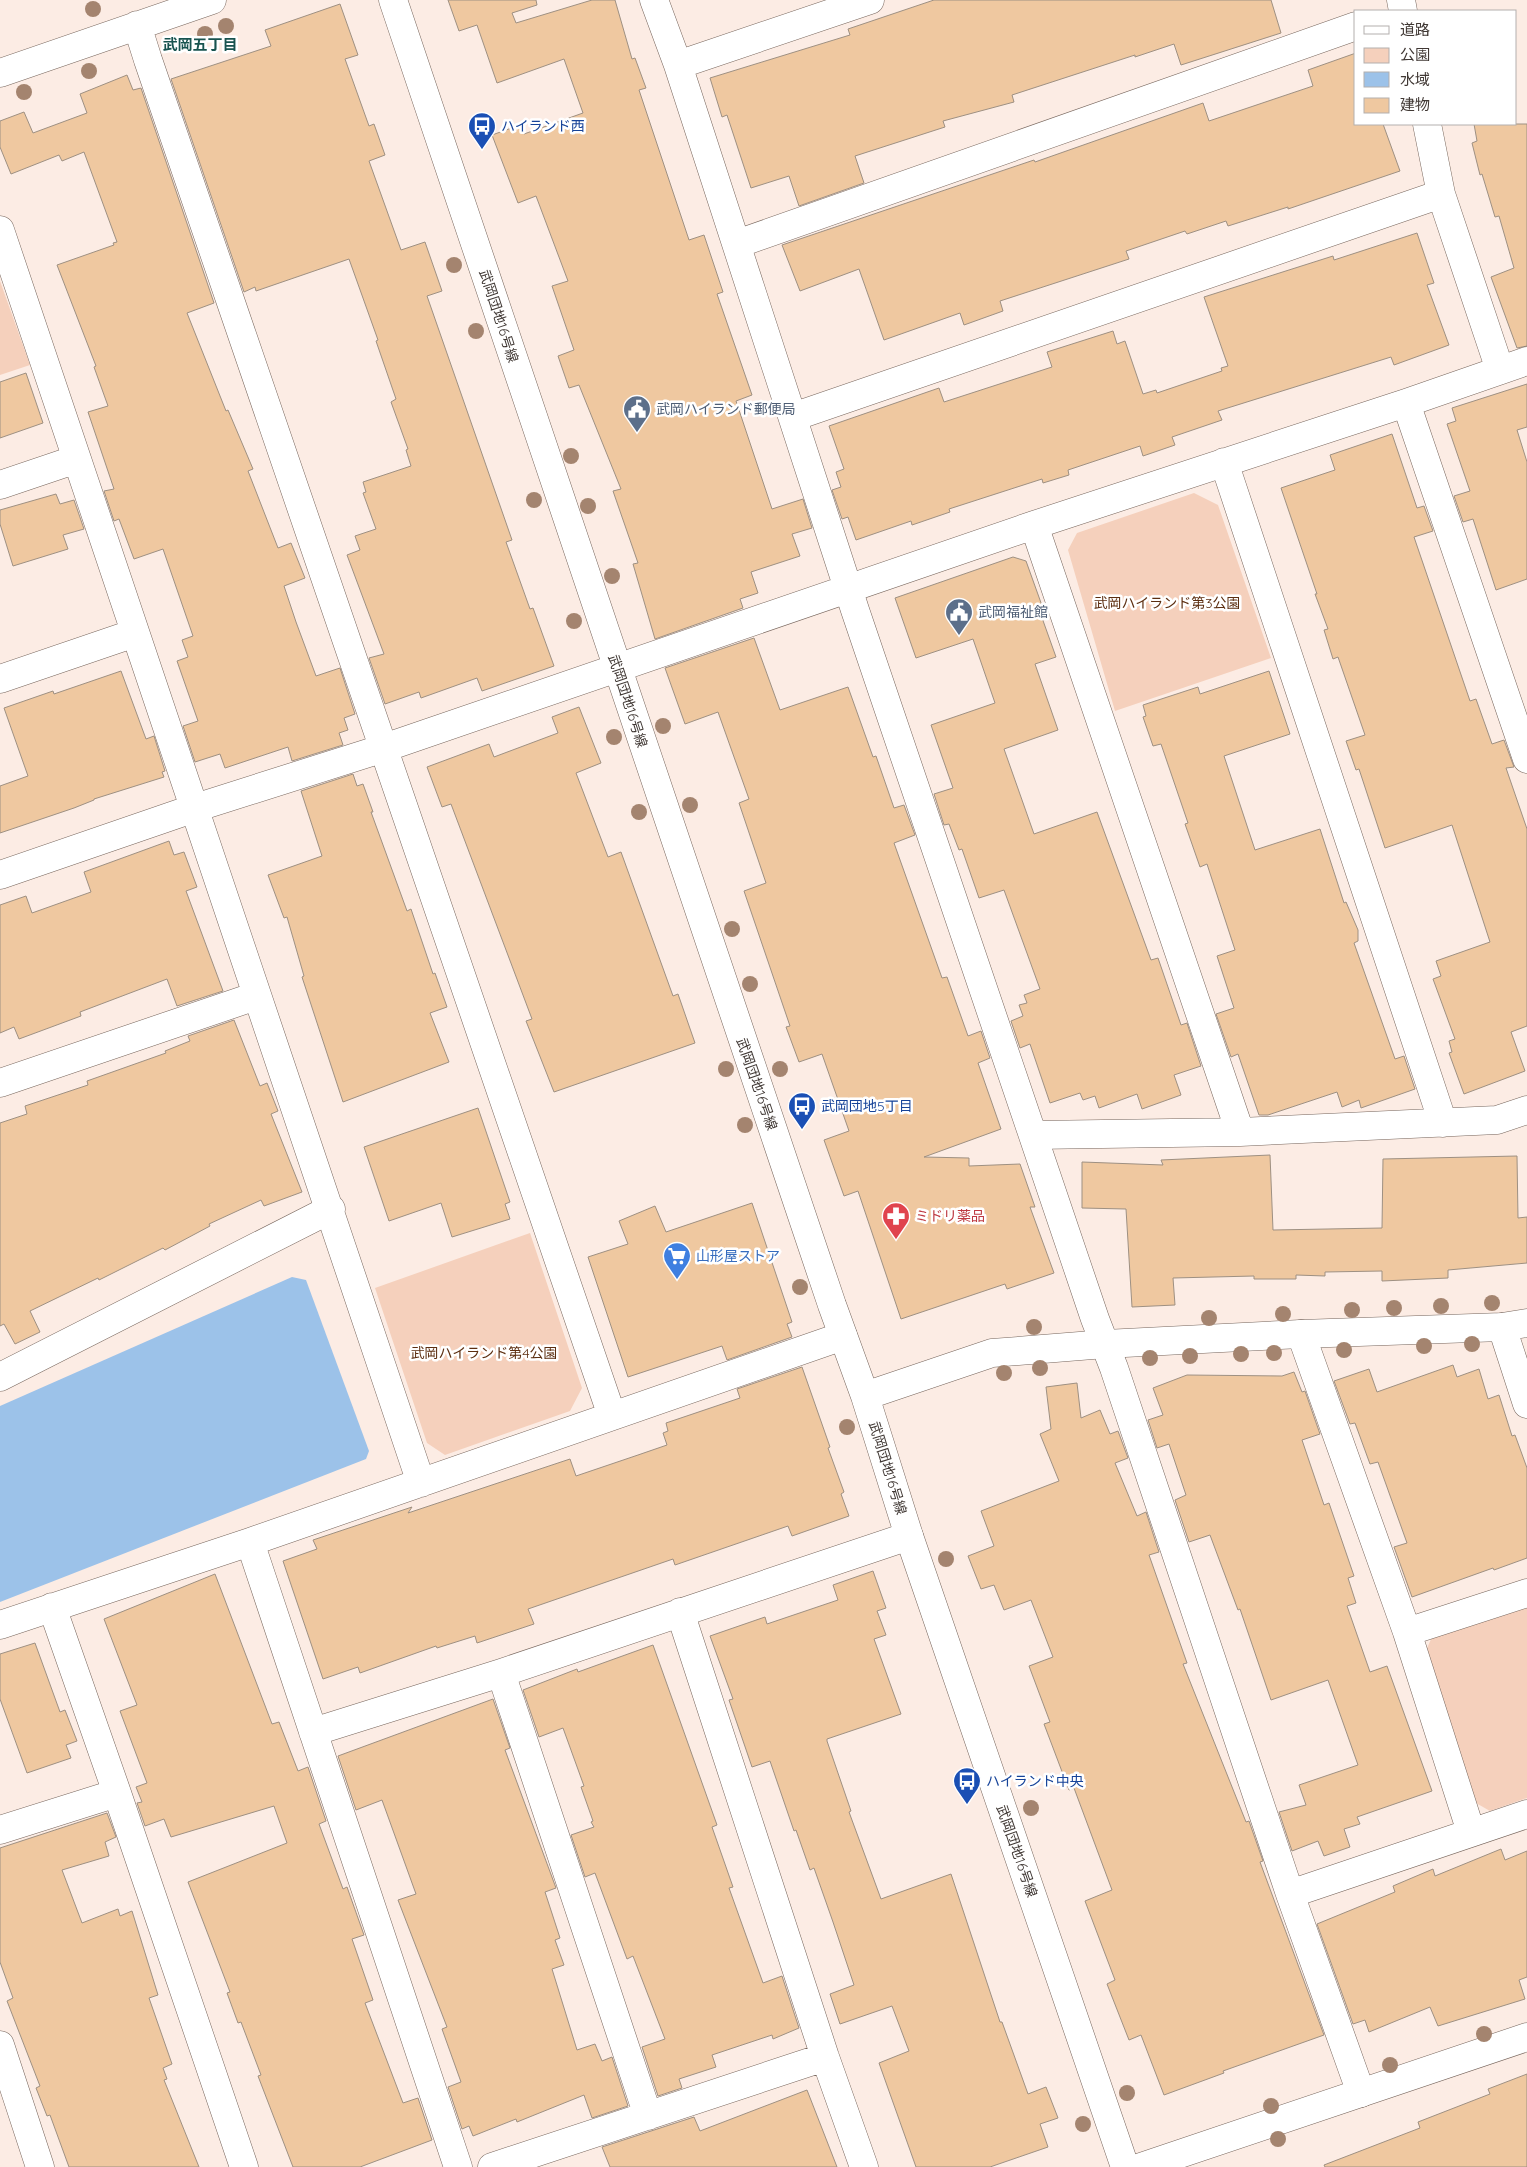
<svg xmlns="http://www.w3.org/2000/svg" width="1527" height="2167" font-family="Quicksand,'Noto Sans JP',sans-serif">
  <style>
    .green { fill: #f5d0bc }
    .water { fill: #9cc2e9 }
    .building { fill: #efc8a0; stroke: #9e9082 }
    .lines { fill: none; stroke-linecap: round; stroke-linejoin: round }
    .minor-casing { stroke: #77665d; stroke-width: 29 }
    .tertiary-casing { stroke: #77665d; stroke-width: 29 }
    .minor { stroke: #fff; stroke-width: 28 }
    .tertiary { stroke: #fff; stroke-width: 28 }
    .tree { fill: #a4846f }
    .labels { text-anchor: middle; stroke-width: 5; stroke-linejoin: round; paint-order: stroke }
    .transit-label { font-size: 14px; fill: #164399; stroke: #fff; text-anchor: start }
    .street-label { font-size: 14px; fill: #403834; stroke: #fff }
    .service-label { font-size: 14px; fill: #4e5e75; stroke: #fff; text-anchor: start }
    .park-label { font-size: 14px; fill: #5c2e10; stroke: #fff }
    .health-label { font-size: 14px; fill: #be3a42; stroke: #fff; text-anchor: start }
    .shop-label { font-size: 14px; fill: #366cbe; stroke: #fff; text-anchor: start }
    .neighbourhood-label { font-size: 15px; font-weight: bold; fill: #18534f; stroke: #fff }
  </style>
  <rect width="100%" height="100%" fill="#fcece4"/>
  <path class="green" d="M0,281L30,365L0,375Z
    M1194,493L1218,505L1271,658L1115,711L1068,550L1077,533Z
    M530,1233L582,1388L570,1411L445,1455L427,1443L375,1288Z
    M1527,1604V1798L1490,1811L1476,1803L1424,1655L1432,1637Z"/>
  <path class="water" d="M292,1277L306,1280L369,1451L366,1459L0,1602V1406Z"/>
  <path class="building" d="M448,0H536L537,5L512,13L516,23L592,0H615L632,59L635,58L646,88L639,90L689,240L704,235L723,292L717,294L752,395L736,401L772,509L803,499L812,528L792,534L800,556L751,572L758,593L740,599L743,608L655,639L633,564L638,563L613,491L621,489L579,385L569,388L558,356L574,350L552,286L568,281L536,196L518,203L492,135L520,125L524,134L583,113L564,59L497,83L477,25L459,31Z
    M934,0H1271L1281,33L1181,65L1174,44L1135,57V55L1012,95L1014,102L943,121L945,127L855,156L864,183L799,206L789,176L751,188L727,115L722,117L710,78L850,35L848,29Z
    M340,4L358,55L345,59L369,126L374,124L385,155L369,161L401,250L425,242L442,291L427,296L512,540L506,542L530,609L533,608L554,666L482,691L477,678L421,698L419,692L385,704L369,658L384,654L347,555L360,550L355,536L376,529L363,493L366,492L363,482L411,466L406,450L408,449L391,402L396,399L376,341L378,340L349,259L256,291L255,287L244,292L171,79L271,46L265,30Z
    M1356,53V124H1383L1400,171L1288,209V207L1228,226L1226,221L1187,234L1185,231L1126,251L1129,259L1000,301L1003,311L964,325L960,313L884,340L859,269L800,291L782,245L1034,160L1035,162L1203,103L1209,121L1313,86L1308,70Z
    M127,75L133,90L141,88L214,303L187,313L226,411L228,410L253,469L248,471L278,548L291,543L305,578L284,586L296,622L316,676L340,668L355,714L344,718L348,730L339,733L343,745L292,761L288,747L225,768L220,754L195,762L183,726L198,721L177,661L188,657L182,640L193,636L163,549L134,559L119,519L114,521L104,491L114,489L88,412L108,406L94,367L96,366L57,265L114,245L113,243L117,242L84,152L62,161L59,155L11,174L0,147V121L24,112L33,133L87,113L80,94Z
    M1474,124H1527V346L1517,348L1491,277L1514,268L1499,216L1495,217L1482,174L1480,175L1472,143L1477,141Z
    M1417,233L1434,283L1427,285L1449,345L1394,365L1391,357L1218,411L1222,420L1172,437L1175,445L1143,456L1140,446L1068,470L1069,475L1043,483L1042,479L949,509L950,512L912,525L911,521L856,540L848,517L842,519L832,490L841,487L836,472L844,469L829,426L939,388L944,402L1052,367L1047,352L1113,331L1117,344L1125,341L1143,394L1156,390L1157,393L1222,371L1221,368L1228,366L1204,297L1333,256L1334,260Z
    M26,373L43,423L0,438V382Z
    M1527,384V427L1517,430L1527,462V579L1496,590L1473,519L1463,522L1454,496L1470,491L1447,424L1456,421L1452,408Z
    M1392,434L1417,508L1424,506L1433,531L1414,537L1470,701L1476,699L1492,744L1504,740L1514,767L1506,768L1527,829V1026L1511,1032L1525,1071L1464,1094L1449,1053L1452,1052L1449,1041L1455,1039L1433,979L1441,976L1436,961L1490,942L1452,825L1385,848L1359,769L1356,770L1346,741L1365,735L1338,657L1333,659L1324,630L1328,629L1315,594H1317L1281,488L1335,470L1330,455Z
    M56,494L60,504L74,500L84,529L63,535L68,549L13,566L0,524V510Z
    M1013,557L1026,561L1045,614L1041,615L1056,657L1035,664L1058,730L1004,749L1034,834L1097,812L1151,960L1158,958L1181,1025L1187,1023L1201,1066L1174,1075L1181,1095L1142,1109L1137,1094L1099,1108L1095,1096L1083,1100L1080,1093L1050,1103L1030,1044L1020,1048L1011,1021L1023,1016L1019,1005L1027,1003L1024,995L1040,989L1004,890L979,898L962,849L959,850L949,824L944,825L934,794L953,788L931,725L995,703L973,639L916,658L895,598Z
    M754,638L780,710L848,687L873,757L876,756L894,808L904,805L915,835L894,843L942,978L947,977L968,1036L981,1031L990,1058L978,1063L1001,1129L924,1157L969,1158V1166L1020,1164L1035,1207H1030L1054,1273L1007,1289L1005,1284L901,1319L858,1191L844,1196L824,1140L849,1131L822,1054L799,1062L786,1027L790,1026L744,891L766,883L739,803L749,799L718,712L685,724L665,668Z
    M121,671L146,739L154,736L165,771L162,772L164,777L94,799V800L74,808L0,833V786L28,776L4,708L53,691L54,694Z
    M1269,671L1290,734L1224,756L1255,850L1320,829L1344,903L1346,902L1358,930V941L1354,943L1395,1059L1404,1056L1415,1089L1361,1108L1359,1100L1342,1107L1337,1092L1268,1115H1259L1238,1054L1231,1057L1216,1014L1234,1008L1217,956L1235,950L1207,864L1200,867L1185,824L1188,823L1161,744L1153,746L1143,717L1146,716L1143,705L1198,687L1200,694Z
    M579,707L601,763L576,773L608,857L621,852L673,996L678,994L695,1043L554,1092L526,1021L532,1019L451,804L442,807L427,767L489,744L494,757L558,733L552,717Z
    M353,774L357,786L363,784L373,812H371L407,911L411,909L433,974L435,973L447,1007L430,1013L449,1062L343,1102L302,977L304,976L287,917L284,918L268,875L322,856L301,791Z
    M169,841L174,855L184,852L197,887L186,891L223,991L177,1006L167,979L80,1012L81,1016L19,1039L14,1027L0,1033V905L26,896L32,913L91,892L84,872Z
    M234,1020L260,1086L267,1083L278,1111L271,1114L302,1192L264,1206L261,1200L209,1224L210,1226L165,1250L163,1248L99,1280L98,1278L30,1311L40,1332L15,1344L4,1324L0,1326V1123L27,1114L25,1106L88,1085L87,1081L166,1053L165,1051L190,1041L188,1036Z
    M478,1108L510,1202L505,1204L510,1219L452,1237L441,1203L389,1221L364,1147Z
    M1270,1155L1273,1230L1382,1228L1383,1159L1517,1156L1518,1218L1527,1217V1263L1448,1270V1278L1382,1281V1271L1325,1272V1276L1296,1275V1279H1254V1276L1173,1278L1175,1305L1132,1307L1126,1209L1082,1208V1162L1163,1165L1161,1160Z
    M752,1203L792,1322L787,1324L792,1337L727,1360L722,1346L628,1377L588,1257L628,1244L619,1221L655,1206L666,1232Z
    M1453,1365L1457,1377L1479,1369L1488,1399L1499,1395L1512,1436L1515,1435L1527,1468V1558L1494,1570L1493,1568L1412,1597L1394,1547L1407,1543L1378,1462L1370,1464L1355,1423L1350,1424L1334,1381L1369,1369L1377,1392Z
    M802,1367L830,1447L828,1448L844,1492L841,1494L849,1516L792,1536L788,1526L675,1565L673,1559L528,1609L534,1624L477,1643L475,1636L437,1648L436,1646L360,1673L358,1667L323,1679L283,1561L317,1549L313,1540L412,1507L408,1513L570,1459L576,1476L638,1455L667,1445L663,1433L668,1431L666,1423L740,1398L737,1389Z
    M1294,1372L1302,1392L1305,1391L1320,1434L1302,1440L1324,1505L1329,1503L1354,1576L1348,1578L1356,1603L1347,1606L1370,1672L1387,1666L1432,1791L1357,1817L1360,1824L1344,1829L1350,1847L1324,1856L1318,1841L1292,1851L1279,1812L1306,1805L1299,1785L1358,1765L1328,1680L1271,1700L1240,1609L1238,1610L1210,1535L1189,1542L1175,1500L1186,1495L1169,1444L1157,1448L1148,1420L1163,1415L1153,1388L1187,1375L1282,1376Z
    M1077,1383L1081,1418L1100,1410L1110,1434L1118,1431L1128,1458L1115,1463L1137,1516L1146,1512L1159,1552L1149,1555L1187,1663L1183,1664L1246,1822L1249,1821L1263,1861L1260,1862L1324,2035L1223,2071L1224,2073L1164,2095L1141,2035L1129,2040L1107,1984L1115,1980L1085,1901L1112,1890L1074,1788L1069,1790L1044,1724L1050,1722L1029,1666L1053,1657L1031,1600L1004,1610L994,1585L981,1589L968,1556L994,1546L981,1511L1059,1481L1040,1434L1051,1429L1046,1387Z
    M873,1571L886,1608L877,1611L886,1635L874,1639L901,1714L827,1739V1741L851,1811L849,1812L881,1899L951,1874L1000,2022H1002L1028,2094L1046,2087L1058,2118L1040,2124L1048,2147L990,2167H916L879,2063L909,2051L892,2006L840,2024L830,1994L854,1985L833,1922L814,1868L810,1870L796,1830L794,1831L770,1761L752,1767L729,1700L733,1699L710,1636L765,1617L767,1624L838,1600L833,1585Z
    M215,1574L272,1724L279,1722L298,1771L308,1767L326,1821L319,1824L343,1889L347,1887L364,1935L352,1939L373,2000L365,2003L403,2103L418,2098L432,2140L360,2167H293L258,2076L261,2075L241,2022L238,2023L227,1993L230,1992L188,1882L287,1843L274,1806L171,1837L164,1819L145,1826L137,1803L142,1802L136,1787L147,1783L120,1711L137,1705L104,1619Z
    M35,1643L60,1712L65,1710L77,1741L66,1745L71,1758L27,1773L0,1699V1654Z
    M653,1645L717,1825L712,1827L733,1887L729,1888L763,1983L782,1976L799,2028L773,2039L772,2035L712,2055L716,2067L679,2079L682,2088L658,2096L642,2047L665,2039L633,1956L627,1959L595,1873L585,1877L571,1835L594,1827L591,1822L593,1821L581,1787L584,1786L563,1728L539,1737L523,1690L577,1669L578,1672Z
    M493,1699L510,1748L505,1750L556,1888L545,1892L560,1938L555,1940L564,1965L552,1969L577,2050L595,2044L602,2061L612,2057L628,2106L592,2118L584,2095L517,2122L516,2119L473,2136L469,2126L462,2129L448,2087L461,2082L442,2029L447,2027L398,1900L416,1894L382,1800L356,1810L338,1756Z
    M107,1813L116,1837L105,1842L109,1856L62,1870L82,1923L118,1909L120,1916L132,1911L158,1995L149,1998L172,2064L163,2068L167,2079L164,2080L199,2167H69L50,2115L47,2116L36,2088L40,2086L7,2001L13,1998L0,1962V1848Z
    M1501,1849L1505,1860L1527,1851V1977L1519,1980L1525,1999L1438,2026L1430,2007L1369,2032L1365,2020L1353,2024L1317,1924L1395,1892L1393,1886L1433,1869L1435,1876Z
    M1527,2074V2167H1325L1324,2165L1420,2128L1418,2122L1490,2094L1488,2089Z
    M807,2090L837,2167H610L602,2147L694,2117L700,2131Z"/>
  <g class="lines">
    <g class="minor-casing">
      <path id="minor" d="M654,0L678,65L855,610L1095,1319L1114,1368L1290,1894L1361,2093
        M1401,0L1403,11
        M137,25L148,60L612,1416
        M678,65L870,0
        M0,73L212,0
        M1427,124L1441,194L1500,370
        M0,230L421,1483
        M737,244L1356,26
        M1406,403L1527,759
        M793,417L1441,194
        M1224,462L1443,1123
        M0,485L77,459
        M1034,525L1240,1132
        M0,679L135,633
        M0,875L195,808L384,748L1034,525L1406,403L1527,361
        M0,1083L256,996
        M1034,1135L1240,1132L1497,1120L1527,1110
        M1502,1327L1527,1404
        M1301,1334L1407,1632L1471,1832
        M0,1377L331,1209
        M250,1542L458,2167
        M52,1607L117,1793L244,2167
        M680,1612L825,2057L864,2167
        M0,1625L250,1542L843,1336
        M1407,1632L1527,1593
        M501,1673L648,2116
        M313,1732L501,1673L909,1536
        M0,1830L117,1793
        M1290,1894L1527,1814
        M0,2045L40,2167
        M492,2167L825,2057"/>
    </g>
    <g class="tertiary-casing">
      <path id="tertiary" d="M393,0L832,1305L865,1396L909,1536L1125,2167
        M865,1396L992,1353L1105,1344L1301,1334L1502,1327L1527,1323
        M1141,2167L1527,2037"/>
    </g>
    <use href="#minor" class="minor"/>
    <use href="#tertiary" class="tertiary"/>
  </g>
  <g class="tree">
    <circle cx="93" cy="9" r="8"/>
    <circle cx="226" cy="26" r="8"/>
    <circle cx="205" cy="34" r="8"/>
    <circle cx="89" cy="71" r="8"/>
    <circle cx="24" cy="92" r="8"/>
    <circle cx="454" cy="265" r="8"/>
    <circle cx="476" cy="331" r="8"/>
    <circle cx="571" cy="456" r="8"/>
    <circle cx="534" cy="500" r="8"/>
    <circle cx="588" cy="506" r="8"/>
    <circle cx="612" cy="576" r="8"/>
    <circle cx="574" cy="621" r="8"/>
    <circle cx="663" cy="726" r="8"/>
    <circle cx="614" cy="737" r="8"/>
    <circle cx="690" cy="805" r="8"/>
    <circle cx="639" cy="812" r="8"/>
    <circle cx="732" cy="929" r="8"/>
    <circle cx="750" cy="984" r="8"/>
    <circle cx="726" cy="1069" r="8"/>
    <circle cx="780" cy="1069" r="8"/>
    <circle cx="745" cy="1125" r="8"/>
    <circle cx="800" cy="1287" r="8"/>
    <circle cx="1492" cy="1303" r="8"/>
    <circle cx="1441" cy="1306" r="8"/>
    <circle cx="1394" cy="1308" r="8"/>
    <circle cx="1352" cy="1310" r="8"/>
    <circle cx="1283" cy="1314" r="8"/>
    <circle cx="1209" cy="1318" r="8"/>
    <circle cx="1034" cy="1327" r="8"/>
    <circle cx="1472" cy="1344" r="8"/>
    <circle cx="1424" cy="1346" r="8"/>
    <circle cx="1344" cy="1350" r="8"/>
    <circle cx="1274" cy="1353" r="8"/>
    <circle cx="1241" cy="1354" r="8"/>
    <circle cx="1190" cy="1356" r="8"/>
    <circle cx="1150" cy="1358" r="8"/>
    <circle cx="1040" cy="1368" r="8"/>
    <circle cx="1004" cy="1373" r="8"/>
    <circle cx="847" cy="1427" r="8"/>
    <circle cx="946" cy="1559" r="8"/>
    <circle cx="1031" cy="1808" r="8"/>
    <circle cx="1484" cy="2034" r="8"/>
    <circle cx="1390" cy="2065" r="8"/>
    <circle cx="1127" cy="2093" r="8"/>
    <circle cx="1271" cy="2106" r="8"/>
    <circle cx="1083" cy="2124" r="8"/>
    <circle cx="1278" cy="2139" r="8"/>
  </g>
  <defs>
    <g id="bus-pin" transform="scale(1.4375)"><path d="M0 17L-7.5 6A9.5 9.5 0 1 1 7.5 6Z" fill="#1a4fb4" stroke="#fff"/><path d="M-5-6H5V4H4V6H2V4H-2V6H-4V4H-5ZM-3.5-4V0h7V-4ZM-3.5 1.2v1.5H-2V1.2ZM2 1.2v1.5H3.5V1.2Z" fill="#fff"/></g>
    <g id="civic-pin" transform="scale(1.4375)"><path d="M0 17L-7.5 6A9.5 9.5 0 1 1 7.5 6Z" fill="#5c6f8a" stroke="#fff"/><path d="M-.6-6.5H3V-4.5H.6V-3L4-1V1h2V6H-6V1h2V-1L-.6-3ZM-1.2 2.5V6h2.4V2.5Z" fill="#fff"/></g>
    <g id="pharmacy-pin" transform="scale(1.4375)"><path d="M0 17L-7.5 6A9.5 9.5 0 1 1 7.5 6Z" fill="#e0444e" stroke="#fff"/><path d="M-2-6h4v4h4v4h-4v4h-4v-4h-4v-4h4Z" fill="#fff"/></g>
    <g id="supermarket-pin" transform="scale(1.4375)"><path d="M0 17L-7.5 6A9.5 9.5 0 1 1 7.5 6Z" fill="#3f7fe0" stroke="#fff"/><path d="M-6-5.5h2.5l.6 2H6L4.5 2H-2.5L-4.4-4H-6ZM-1.5 3.2a1.3 1.3 0 1 0 .1 0ZM3 3.2a1.3 1.3 0 1 0 .1 0Z" fill="#fff"/></g>
  </defs>
  <g fill-rule="evenodd">
    <use href="#bus-pin" x="482" y="126"/>
    <use href="#civic-pin" x="637" y="409"/>
    <use href="#civic-pin" x="959" y="612"/>
    <use href="#bus-pin" x="802" y="1106"/>
    <use href="#pharmacy-pin" x="896" y="1216"/>
    <use href="#supermarket-pin" x="677" y="1256"/>
    <use href="#bus-pin" x="967" y="1781"/>
  </g>
  <g class="labels">
    <g class="transit-label">
      <text x="501" y="131">ハイランド西</text>
      <text x="821" y="1111">武岡団地5丁目</text>
      <text x="986" y="1786">ハイランド中央</text>
    </g>
    <g class="street-label">
      <text transform="translate(499 316) rotate(72)" y="5">武岡団地16号線</text>
      <text transform="translate(628 701) rotate(72)" y="5">武岡団地16号線</text>
      <text transform="translate(757 1084) rotate(71)" y="5">武岡団地16号線</text>
      <text transform="translate(888 1468) rotate(73)" y="5">武岡団地16号線</text>
      <text transform="translate(1017 1851) rotate(71)" y="5">武岡団地16号線</text>
    </g>
    <g class="service-label">
      <text x="656" y="414">武岡ハイランド郵便局</text>
      <text x="978" y="617">武岡福祉館</text>
    </g>
    <g class="park-label">
      <text x="1167" y="608">武岡ハイランド第3公園</text>
      <text x="484" y="1358">武岡ハイランド第4公園</text>
    </g>
    <g class="health-label">
      <text x="915" y="1221">ミドリ薬品</text>
    </g>
    <g class="shop-label">
      <text x="696" y="1261">山形屋ストア</text>
    </g>
    <g class="neighbourhood-label">
      <text x="200" y="50">武岡五丁目</text>
    </g>
  </g>
  <rect x="1354" y="10" width="162" height="115" fill="#ffffff" stroke="#b3afae"/>
  <rect x="1364" y="26" width="25" height="8" fill="#ffffff" stroke="#b3afae"/>
  <text x="1400" y="35" font-size="15" fill="#403834">道路</text>
  <rect x="1364" y="48" width="25" height="15" fill="#f5d0bc" stroke="#b3afae"/>
  <text x="1400" y="60" font-size="15" fill="#403834">公園</text>
  <rect x="1364" y="72" width="25" height="15" fill="#9cc2e9" stroke="#b3afae"/>
  <text x="1400" y="85" font-size="15" fill="#403834">水域</text>
  <rect x="1364" y="98" width="25" height="15" fill="#efc8a0" stroke="#b3afae"/>
  <text x="1400" y="110" font-size="15" fill="#403834">建物</text>
</svg>
